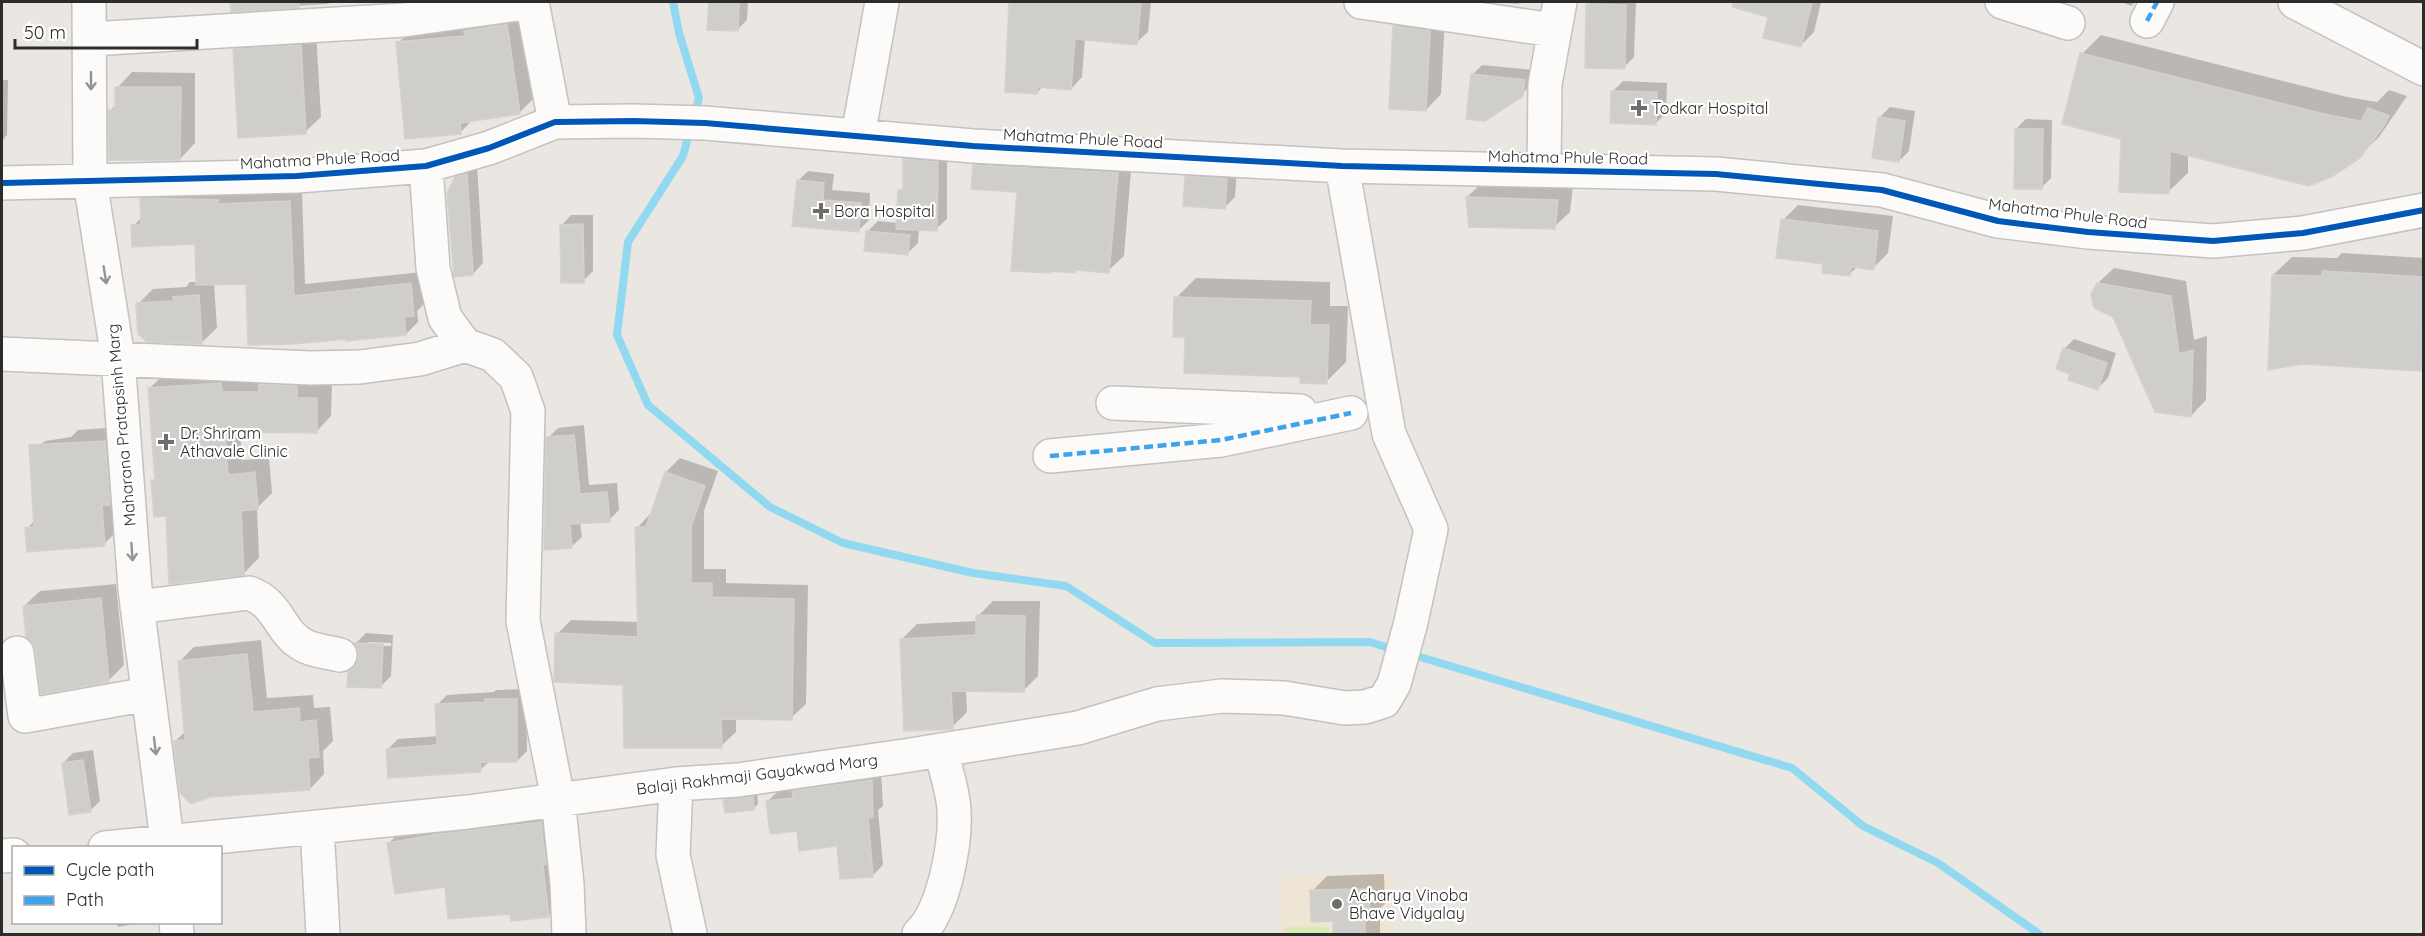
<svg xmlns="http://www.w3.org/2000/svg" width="2425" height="936" font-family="Quicksand,sans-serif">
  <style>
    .education { fill: #eee5d5 }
    .pitch { fill: #d8ecb5 }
    .shadow { fill: #0003; fill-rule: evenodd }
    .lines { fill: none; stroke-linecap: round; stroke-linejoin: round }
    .stream { stroke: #90d9f0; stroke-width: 8 }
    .building { fill: #d0ceca; stroke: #d5d2cd; stroke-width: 1.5 }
    .minor-casing { stroke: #c3c2c2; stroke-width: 36 }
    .minor { stroke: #fcfbfa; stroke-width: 33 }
    .quiet { stroke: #3ea3eb; stroke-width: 4.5; stroke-dasharray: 9 4.5; stroke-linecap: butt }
    .cycleway-casing { stroke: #fff; stroke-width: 10 }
    .cycleway { stroke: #0057b8; stroke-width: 6 }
    .oneway { stroke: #949493 }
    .poi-dot { fill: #6e6d6b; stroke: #fff; stroke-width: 2 }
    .labels { text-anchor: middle; stroke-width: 4.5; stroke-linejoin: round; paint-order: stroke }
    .poi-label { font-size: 16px; fill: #2c2c2c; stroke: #fff; text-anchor: start }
    .street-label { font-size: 16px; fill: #2c2c2c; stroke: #fff }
  </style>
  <rect width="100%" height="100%" fill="#eae6e1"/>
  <path class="education" d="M1393,873L1394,934H1280L1281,877Z"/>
  <path class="pitch" d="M1286,927H1329L1330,934H1283Z"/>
  <path class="shadow" d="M230,2H331L328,4L231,10Z
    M710,2H748L747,20L737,30L709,28Z
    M1010,2H1151L1148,32L1136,43L1085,38L1082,77L1071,89L1043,86L1037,93L1006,91Z
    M1498,2H1520L1518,4Z
    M1591,2H1636L1634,57L1624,67L1588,5Z
    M1737,2H1821L1814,32L1801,45L1770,16Z
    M2121,2H2135L2131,6Z
    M522,10L534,98L519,113L473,119L460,133L398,43L413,28Z
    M1410,11L1445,16L1441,94L1426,110L1395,26Z
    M316,31L321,117L305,132L235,50L250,35Z
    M2101,35L2347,97L2377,102L2389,90L2407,96L2379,137L2359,156L2188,154V173L2168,192L2122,138L2082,54Z
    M1482,65L1534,70L1532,84L1522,94L1472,75Z
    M132,72L195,73V143L180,159L110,111L117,104V88Z
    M2,80H8L7,135L2,141Z
    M1623,81L1667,83L1666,113L1656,123L1613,91Z
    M1890,107L1915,111L1909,151L1899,161L1880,117Z
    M2026,119L2052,120L2051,178L2041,188L2016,129Z
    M915,149L947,152V219L936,229L919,228L918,243L908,253L867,232L878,221L898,223L900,191L904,186L905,159Z
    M990,150L1132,158L1124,256L1108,271L1076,269L1074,271L1053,269L1051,272L1018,191L975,165Z
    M477,165L483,263L473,274L456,178L467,167Z
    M1196,167L1237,169L1235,197L1225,207L1186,177Z
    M808,171L834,174L832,190L870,193L869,220L858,231L798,181Z
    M1483,182L1573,185L1570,212L1554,227L1467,197Z
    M153,187L302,190L305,284L423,272L426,302L417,311L418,322L406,334L347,337L247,282L214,283L217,328L201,343L138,304L153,289L186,287L190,282H197V242L133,226L142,217L141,199Z
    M1798,205L1893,216L1888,253L1873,268L1857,267L1849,275L1825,262L1783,220Z
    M571,215H593V271L583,281L561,226Z
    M2342,253L2424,258V366L2420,369L2273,275L2292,257L2337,258Z
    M2114,268L2186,281L2194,340L2207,336L2206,400L2191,416L2098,283Z
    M1196,278L1330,282V306H1348L1346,362L1326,382L1186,336L1176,298Z
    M2074,339L2116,353L2108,378L2098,388L2072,373L2064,349Z
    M165,373L332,383L331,416L316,432L240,431L242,460L269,458L272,493L257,508L259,558L244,573L167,515L153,481L156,478L150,388Z
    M584,425L589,485L617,483L619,510L609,520L580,522L582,537L571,547L548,438L558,428Z
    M119,427L118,530L104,544L27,529L35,520L31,455L45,441L71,437L78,430Z
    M680,458L718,471L704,511V569H726V583L808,585L806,704L791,718H736V732L721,746L625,684L557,634L571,620L639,622L637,528L651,513L666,472Z
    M116,584L124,665L109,680L37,650L24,606L40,591Z
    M993,601H1040L1038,676L1023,691L966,690L967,712L952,727L901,640L917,624L978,621V616Z
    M366,633L393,635L391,676L381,686L357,664L360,650L356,643ZM368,642L391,643V646L368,645Z
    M261,640L267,698L313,695L314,708L330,707L333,741L323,751L324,774L310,789L175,741L186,731L179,662L194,647Z
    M526,689L527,751L517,761H490L480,770L388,749L398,739L439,736L437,705L447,695L494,692L496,690Z
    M93,750L100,801L90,811L63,763L73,753Z
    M881,771L883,806L878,810L883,865L873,875L839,845L798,829L768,801L778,791L796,789L804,782Z
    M757,793L758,804L754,808L725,800L729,796Z
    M551,813L558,906L548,916L446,885L388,844L398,834Z
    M1384,874L1385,904L1380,908V934H1334V920L1312,891L1327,876Z
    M117,922H145L118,927Z"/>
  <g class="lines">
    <path class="stream" d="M673,2L679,33L699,98L694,116
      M690,130L683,156L628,242L617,335L648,405L770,507L843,543L973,573L1066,586L1155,643L1370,642L1395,650
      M1410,654L1792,768L1863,826L1938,863L2039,934"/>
  </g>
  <path class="building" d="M230,2H299V8L231,12Z
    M709,2H739L738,31L707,30Z
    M1009,2H1141L1137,45L1075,39L1071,90L1038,87L1037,94L1005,92Z
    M1733,2H1812L1801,47L1763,38L1768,17L1732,7Z
    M1586,4L1626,5L1625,69L1585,68Z
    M507,24L520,114L460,123L461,134L405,139L396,42L465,36L464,31Z
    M1393,26L1430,31L1426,111L1389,109Z
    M301,45L306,134L238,138L233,49Z
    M2080,53L2328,115L2361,121L2368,108L2389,116L2383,127L2360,158L2333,176L2309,186L2170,151L2169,194L2119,192L2121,139L2062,124Z
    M1471,74L1525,80L1523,96L1485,121L1466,119Z
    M115,87H181L180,160H109L108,110H115Z
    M1611,91L1657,92L1656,125L1610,123Z
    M1878,117L1905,121L1899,162L1872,158Z
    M2015,129H2043L2042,189H2014Z
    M903,159L938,162L937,231L896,229L898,190L903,191Z
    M973,165L1118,173L1109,273L1075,270V273L1051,271V273L1011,271L1017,192L971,189Z
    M467,174L473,275L454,277L447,193L455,177Z
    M1185,176L1227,179L1225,209L1183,206Z
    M797,180L824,183L823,200L861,203L859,232L792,226Z
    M1466,197L1558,200L1555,229L1469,227Z
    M140,198L218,200V204L290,201L294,296L411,283L414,316L404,317L406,335L346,341V339L293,344L248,345L246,284L196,285L195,244L132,247L131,225H141Z
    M1781,219L1878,231L1874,270L1851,267L1850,276L1822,273L1823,264L1776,258Z
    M583,224L584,283H561L560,225Z
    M866,231L910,235L908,255L864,251Z
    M2322,271L2424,277L2421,371L2302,364L2268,370L2272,275L2322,276Z
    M2097,283L2171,296L2179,354L2193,350L2191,417L2155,412L2113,317L2096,309L2093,305L2091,294Z
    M199,295L202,344L147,342L138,334L136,303L174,301L173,297Z
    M1174,297L1311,301L1310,325H1329L1327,384L1300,383V377L1184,373L1185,337H1173Z
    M2063,348L2107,363L2098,390L2068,380L2070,374L2056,369Z
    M221,383L222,392H259V384L297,386V398H317V433L225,432L228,475L255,472L258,509L241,511L244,575L169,584L166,516L154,517L151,480H155L148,388Z
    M574,435L580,494L607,492L610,522L570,524L572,548L544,550L546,437Z
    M105,441L110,505H102L105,546L27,552L25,528L34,527L29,445Z
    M665,472L705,486L691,527V583H712V597L794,599L792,720L721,719L722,748H624L623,685L554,682L555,633L638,637L635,527H646Z
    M101,598L109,682L41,694L36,651L32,642L26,637L23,606Z
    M976,615L1025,616L1024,692L951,691L953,729L904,731L900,639L976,635Z
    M354,643L383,644L381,688L347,687L348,672L354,667L358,659V650Z
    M247,654L253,712L299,708L300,722L316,720L319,757L308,758L310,790L210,797L191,804L180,793L174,747V741L185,740L178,661Z
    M485,699H517V762H480L481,772L388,778L386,749L437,745L435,704L485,702Z
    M83,760L91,812L69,815L62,763Z
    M872,780L873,817L868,818L873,877L840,879L837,846L799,851L797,831L770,834L766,801L793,798L792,791Z
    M753,797L754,810L725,813L723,800Z
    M541,822L546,864L543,865L549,917L511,921L510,914L448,919L445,887L395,894L387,843L439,834Z
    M1369,889L1370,920H1365V934H1333V921L1311,922L1310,890Z"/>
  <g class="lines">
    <g class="minor-casing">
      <path id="minor" d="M89,2L90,181L118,358L135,589L168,848
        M532,2L555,122
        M1361,2L1553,30
        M2002,2L2068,23
        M2295,2L2424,69
        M2147,21L2157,2
        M91,39L404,20L532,2
        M858,136L882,2
        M426,166L433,268L445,318L465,345L493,355L516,377L528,411L523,621L558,799L567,884L569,934
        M1544,170L1545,84L1560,2
        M2,183L297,176L426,166L489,148L555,122L633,121L705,123L973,146L1342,166L1716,174L1882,190L1998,221L2088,232L2213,241L2303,233L2424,210
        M2,354L311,368L360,367L420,359L465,345
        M1113,403L1300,411
        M1050,456L1221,440L1351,413
        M137,607L249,593C279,603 279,632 303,645C313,651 329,652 340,655
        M17,653L25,716L148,694
        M676,784L673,855L690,934
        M317,827L323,934
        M105,848L468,812L676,784L738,780L904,756L1078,728L1157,704L1222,696L1284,698L1345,708L1365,707L1384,701L1394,684L1411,622L1431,529L1389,434L1342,166
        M2,856L14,855
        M176,922L177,934
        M919,934C944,911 956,843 954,810C953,790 945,769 941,750"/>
    </g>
    <use href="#minor" class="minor"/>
    <path class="quiet" d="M2147,21L2157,2
      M1050,456L1221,440L1351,413"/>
    <g class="cycleway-casing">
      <path id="cycleway" d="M2,183L297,176L426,166L489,148L555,122L633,121L705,123L973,146L1342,166L1716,174L1882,190L1998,221L2088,232L2213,241L2303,233L2424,210"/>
    </g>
    <use href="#cycleway" class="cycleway"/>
  </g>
  <defs><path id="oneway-shaft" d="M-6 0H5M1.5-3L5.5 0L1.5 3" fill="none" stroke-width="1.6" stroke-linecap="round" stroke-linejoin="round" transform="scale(1.5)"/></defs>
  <g class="oneway">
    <use href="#oneway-shaft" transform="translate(91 81) rotate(90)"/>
    <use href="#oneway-shaft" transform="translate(105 275) rotate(81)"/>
    <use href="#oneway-shaft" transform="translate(132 552) rotate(86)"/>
    <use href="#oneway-shaft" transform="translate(155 746) rotate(83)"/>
  </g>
  <g class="poi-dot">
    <path d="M1636 99h6v6h6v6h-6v6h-6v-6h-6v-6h6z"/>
    <path d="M818 202h6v6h6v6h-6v6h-6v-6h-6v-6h6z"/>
    <path d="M163 433h6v6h6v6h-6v6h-6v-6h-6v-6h6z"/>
    <circle cx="1337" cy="904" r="6"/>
  </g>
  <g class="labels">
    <g class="poi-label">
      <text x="1652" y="114">Todkar Hospital</text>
      <text x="834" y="217">Bora Hospital</text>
      <text x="180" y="439">Dr. Shriram<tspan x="180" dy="18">Athavale Clinic</tspan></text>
      <text x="1349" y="901">Acharya Vinoba<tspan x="1349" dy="18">Bhave Vidyalay</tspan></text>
    </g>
    <g class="street-label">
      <text transform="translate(1083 138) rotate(3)" y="6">Mahatma Phule Road</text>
      <text transform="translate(1568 157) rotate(1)" y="6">Mahatma Phule Road</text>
      <text transform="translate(320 159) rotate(-3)" y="6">Mahatma Phule Road</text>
      <text transform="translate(2068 213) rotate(7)" y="6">Mahatma Phule Road</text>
      <text transform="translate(121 425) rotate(-95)" y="6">Maharana Pratapsinh Marg</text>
      <text transform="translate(757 774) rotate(-7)" y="6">Balaji Rakhmaji Gayakwad Marg</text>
    </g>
  </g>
  <rect width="2425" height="936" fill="none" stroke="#2c2c2c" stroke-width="6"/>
  <rect x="12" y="846" width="210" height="78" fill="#ffffff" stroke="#ababab" stroke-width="1.5"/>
  <rect x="24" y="866" width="30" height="9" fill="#0057b8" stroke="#ababab" stroke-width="1.5"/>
  <text x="66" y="876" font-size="18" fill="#2c2c2c">Cycle path</text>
  <rect x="24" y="896" width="30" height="9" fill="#3ea3eb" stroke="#ababab" stroke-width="1.5"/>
  <text x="66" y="906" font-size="18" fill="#2c2c2c">Path</text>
  <path d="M15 39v9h182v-9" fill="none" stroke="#2c2c2c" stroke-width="3"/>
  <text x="24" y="39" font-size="18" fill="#2c2c2c" stroke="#ffffff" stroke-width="4.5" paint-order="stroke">50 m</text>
</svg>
